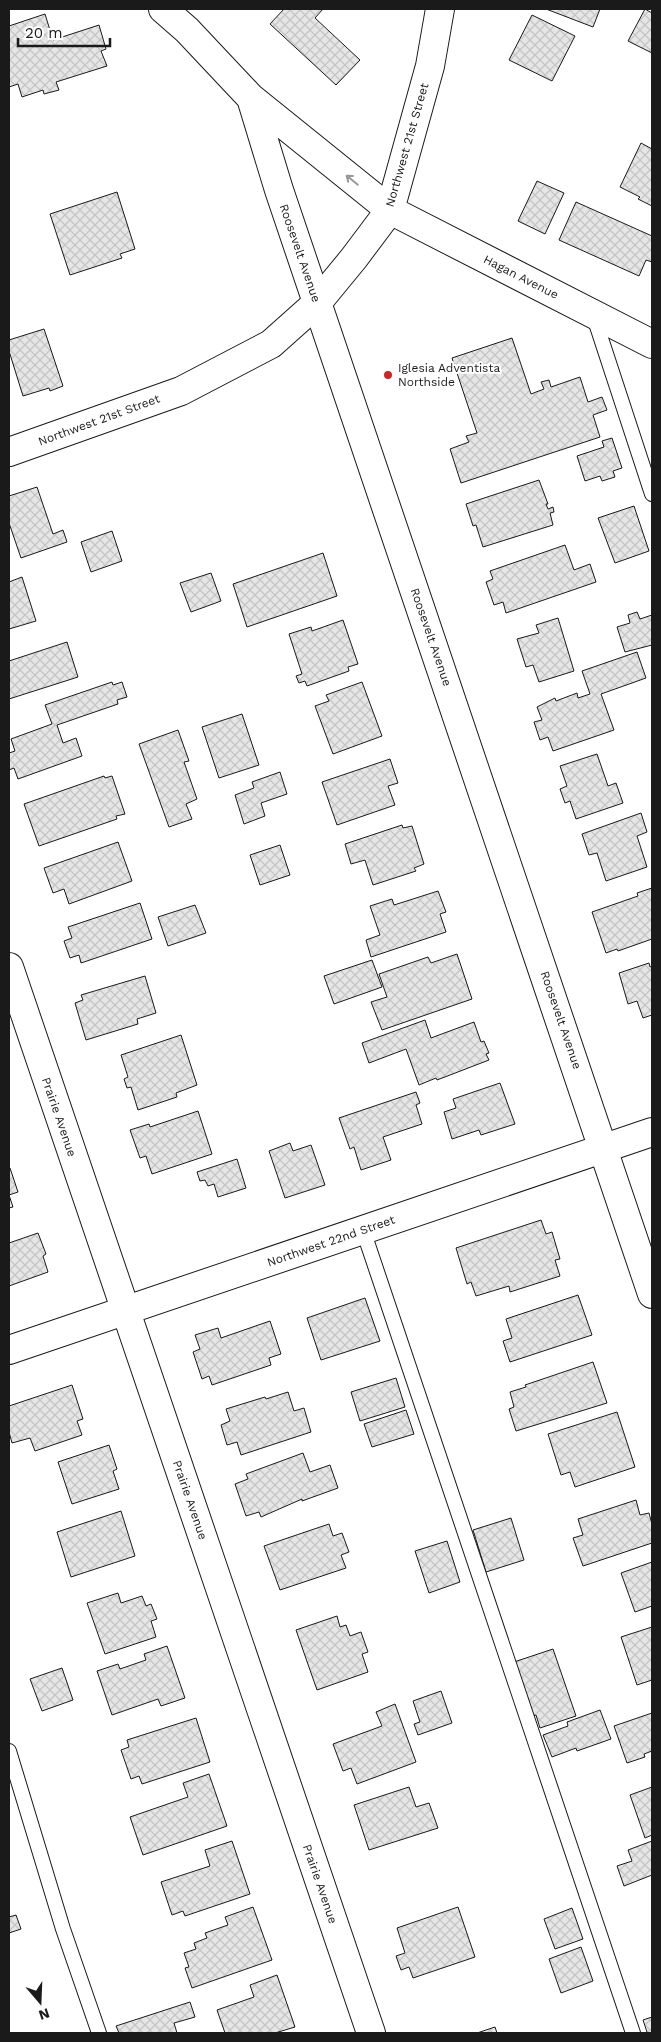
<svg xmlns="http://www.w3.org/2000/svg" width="661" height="2042" font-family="'Work Sans',sans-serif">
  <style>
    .building { fill: url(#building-cross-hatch); stroke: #1a1a1a }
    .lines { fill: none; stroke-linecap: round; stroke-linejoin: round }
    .lane-casing { stroke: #1a1a1a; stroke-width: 16 }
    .street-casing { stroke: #1a1a1a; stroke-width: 30 }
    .secondary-casing { stroke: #1a1a1a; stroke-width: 30 }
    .lane { stroke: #fff; stroke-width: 14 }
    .street { stroke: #fff; stroke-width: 28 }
    .secondary { stroke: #fff; stroke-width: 28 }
    .oneway { stroke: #989898 }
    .poi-dot { fill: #c62828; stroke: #fff; stroke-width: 2 }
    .labels { text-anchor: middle; stroke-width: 4; stroke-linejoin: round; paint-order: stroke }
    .street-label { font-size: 12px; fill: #1a1a1a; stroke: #fff }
    .poi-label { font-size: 12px; fill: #1a1a1a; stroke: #fff; text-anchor: start }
  </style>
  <defs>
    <pattern id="building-cross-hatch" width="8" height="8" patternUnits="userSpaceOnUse" patternTransform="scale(1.25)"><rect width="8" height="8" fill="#e6e6e6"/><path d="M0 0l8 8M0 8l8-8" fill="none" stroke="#c5c5c5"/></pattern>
  </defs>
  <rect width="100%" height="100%" fill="#fff"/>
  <path class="building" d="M284,9H323L315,18L360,60L336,85L270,24Z
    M546,9H600L593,27Z
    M645,9L652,13V53L628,41Z
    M45,14L53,40L99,25L106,49L101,51L107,66L56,82L59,90L44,94L43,90L22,97L18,84L9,87V26Z
    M532,15L575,36L552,81L509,60Z
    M641,143L652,149V206L638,199L640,197L620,187Z
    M537,181L564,193L545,234L518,221Z
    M117,192L135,249L120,254L122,258L70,275L50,214Z
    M576,202L652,236V262L646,260L639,276L559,240Z
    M44,329L63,386L50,391L49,388L23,396L9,351V340Z
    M512,338L531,394L544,389L541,382L549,380L551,387L580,377L588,402L602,397L607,410L593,415L600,437L461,483L450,449L469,442L466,436L477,433L452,358Z
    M612,438L622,468L613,471L615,477L602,481L600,476L585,481L577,456L604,447L602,441Z
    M539,480L548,504H546L548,509L553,507L554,512L550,513L553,525L483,547L476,525L473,526L466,504Z
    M37,487L53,534L63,530L67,542L21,558L9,523V496Z
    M634,506L649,551L615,563L598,518Z
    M112,531L122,561L91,572L81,542Z
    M565,545L574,570L590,564L596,582L506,613L503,602L494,605L486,582L493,579L490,571Z
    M323,553L337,596L247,627L233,584Z
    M211,573L221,601L191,612L180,583Z
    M22,577L36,621L9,629V582Z
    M637,612L640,619L652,615V645L625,652L617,627L630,623L628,615Z
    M558,618L574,671L539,682L533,665L526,667L517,639L539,633L536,625Z
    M343,620L358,664L348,667L349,671L307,686L305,681L299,683L296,676L302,674L289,634L311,627L312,631Z
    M67,642L78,677L9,699V661Z
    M637,652L646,678L601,694L614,730L553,751L548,737L540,740L534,722L542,720L537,707L555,698L556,701L577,693L578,698L590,694L582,671Z
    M112,682L113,685L122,682L127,697L117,700L118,704L57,725L63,743L76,738L82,756L18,779L14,768L9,770V753L15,751L11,739L52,724L45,705Z
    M362,682L382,736L333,754L315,706L329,701L326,695Z
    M242,714L259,765L219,778L202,727Z
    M178,730L189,761L184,762L197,799L186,804L192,819L169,827L139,744Z
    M597,754L608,786L616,783L623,803L576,819L570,801L565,803L560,789L567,786L560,766Z
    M390,759L398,783L388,786L395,805L337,825L322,782Z
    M280,772L287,794L261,803L265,816L244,824L235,795L254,788L252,782Z
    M104,776L105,778L112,776L125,814L116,816L117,819L39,846L24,804Z
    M641,813L647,832L637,836L647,867L606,881L597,853L589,855L582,834Z
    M402,825L403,828L412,826L424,864L414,868L416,871L373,885L365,860L351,864L345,844Z
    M118,842L132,881L69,904L64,889L53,893L44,868Z
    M280,845L290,875L260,885L250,855Z
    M652,888V939L618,951L617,949L606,953L592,912L638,896L637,893Z
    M438,891L446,912L440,914L446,932L371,957L366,940L380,935L370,906L392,899L394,905Z
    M140,903L152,939L81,963L79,955L70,958L64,941L72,938L68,927Z
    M195,905L206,933L168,946L158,917Z
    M457,954L472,999L382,1030L371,1002L387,997L379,974L428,957L431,963Z
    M372,960L382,987L334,1004L324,976Z
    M649,963L650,967L652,966V1015L643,1018L637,1001L628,1004L619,973Z
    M145,976L156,1013L137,1019L138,1024L86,1040L75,1003L83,1000L81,995Z
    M425,1020L431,1038L474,1022L481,1042L484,1041L489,1053L486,1054L489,1060L437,1080L436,1078L419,1085L406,1049L369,1063L362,1043Z
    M181,1035L197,1085L176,1093L177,1097L138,1110L131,1087L127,1088L124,1079L128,1077L121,1055Z
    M500,1083L515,1124L481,1135L479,1130L452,1139L444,1112L456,1108L453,1099Z
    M416,1092L420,1103L416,1105L422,1124L383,1137L391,1160L361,1170L354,1147L350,1149L339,1118Z
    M198,1111L212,1154L152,1174L146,1156L140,1158L130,1130L149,1124L150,1127Z
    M290,1143L293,1151L311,1145L325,1185L285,1198L269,1151Z
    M237,1159L246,1188L218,1197L214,1184L208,1186L205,1180L200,1181L197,1172Z
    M10,1168L18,1192L9,1195L13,1207L9,1208V1169Z
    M541,1220L546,1234L552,1232L560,1259L555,1260L560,1276L510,1292L509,1286L476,1296L471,1282L467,1284L456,1248Z
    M38,1233L46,1254L43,1256L48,1272L9,1286V1243Z
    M578,1295L592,1335L510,1362L503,1341L512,1338L506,1319Z
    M365,1298L380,1341L321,1360L307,1318Z
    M270,1321L281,1354L269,1358L271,1365L212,1385L209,1376L202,1379L193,1352L200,1349L195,1335L218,1328L221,1338Z
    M593,1362L607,1403L516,1431L509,1409L514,1407L510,1392L526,1387L525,1385Z
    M396,1378L405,1407L360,1421L351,1392Z
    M72,1385L83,1419L77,1421L82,1435L35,1451L30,1438L12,1443L9,1432V1406Z
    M288,1392L294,1411L304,1408L311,1432L241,1455L237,1442L227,1445L221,1425L230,1421L226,1409L265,1397L266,1399Z
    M406,1410L414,1434L372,1447L364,1424Z
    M617,1412L635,1467L575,1487L570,1472L561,1475L548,1434Z
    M109,1445L117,1469L113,1471L119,1489L72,1504L58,1462Z
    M303,1453L310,1472L330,1465L338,1488L302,1501V1499L261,1517L259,1512L246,1516L235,1484L248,1479L246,1474Z
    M636,1500L640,1515L649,1513L652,1524V1543L583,1566L573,1538L583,1535L578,1519Z
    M121,1511L135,1556L71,1577L57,1532Z
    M511,1518L524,1560L486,1572L473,1530Z
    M329,1524L333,1536L342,1533L349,1552L341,1555L346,1568L280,1590L264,1546Z
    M447,1541L460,1582L429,1593L415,1551Z
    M652,1562V1606L635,1612L621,1573Z
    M118,1593L121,1603L142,1596L146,1606L151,1604L157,1619L151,1621L156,1637L105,1654L87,1603Z
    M337,1616L340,1627L346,1625L350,1636L361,1632L368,1652L362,1654L368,1672L317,1690L296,1630Z
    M652,1627V1680L637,1685L621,1637Z
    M167,1646L185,1698L161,1706L158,1699L112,1715L97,1671L118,1664L120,1669L146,1660L144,1654Z
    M553,1649L576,1716L540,1728L536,1715L533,1716L514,1662Z
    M62,1668L73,1700L42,1711L30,1679Z
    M441,1691L452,1723L418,1735L414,1724L420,1722L413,1701Z
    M395,1704L416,1762L357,1784L351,1768L343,1771L333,1744L382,1726L376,1712Z
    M600,1710L611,1739L577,1751L576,1748L552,1757L543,1735L568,1726L567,1722Z
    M652,1713V1751L644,1754L645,1757L627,1763L614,1726Z
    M196,1718L210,1762L142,1784L139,1776L131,1779L121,1750L129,1747L127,1740Z
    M209,1774L227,1826L143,1855L130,1817L188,1797L183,1783Z
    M409,1787L416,1807L429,1803L438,1828L369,1850L354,1805Z
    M652,1787V1835L645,1838L630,1795Z
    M232,1841L250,1894L185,1916L183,1911L172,1915L161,1882L210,1866L205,1850Z
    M652,1841V1875L624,1886L617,1866L632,1861L628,1850Z
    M253,1907L272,1960L192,1988L185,1968L189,1967L184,1953L196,1949L194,1943L207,1938L205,1933L228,1925L225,1917Z
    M458,1907L475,1957L413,1978L409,1967L401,1970L396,1956L405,1953L397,1928Z
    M572,1908L583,1939L555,1949L544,1919Z
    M16,1915L21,1929L9,1933V1917Z
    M581,1947L593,1981L561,1993L549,1959Z
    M277,1975L295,2027L275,2033H225L217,2010L254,1997L250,1985Z
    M190,2002L195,2017L174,2023L177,2033H119L116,2026Z
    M652,2017V2033H645L647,2032L643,2020Z
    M495,2027L497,2033H477Z"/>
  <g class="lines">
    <g class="lane-casing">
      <path id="lane" d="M593,314L652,494
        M363,1230L633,2033
        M9,1751L63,1929L99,2033"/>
    </g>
    <g class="street-casing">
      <path id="street" d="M163,9L187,30L251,98L279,190L652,1294
        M251,98L390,210
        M9,967L371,2033
        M9,1350L652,1132"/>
    </g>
    <g class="secondary-casing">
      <path id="secondary" d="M390,210L652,344
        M9,452L181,391L271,344L317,303L354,258L390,210L430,66L440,9"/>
    </g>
    <use href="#lane" class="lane"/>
    <use href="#street" class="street"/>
    <use href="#secondary" class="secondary"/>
  </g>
  <defs><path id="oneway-shaft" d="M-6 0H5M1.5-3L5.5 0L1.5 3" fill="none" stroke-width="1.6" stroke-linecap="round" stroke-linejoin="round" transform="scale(1.25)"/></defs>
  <use class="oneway" href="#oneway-shaft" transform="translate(352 180) rotate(-141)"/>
  <circle class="poi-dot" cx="388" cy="375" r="5"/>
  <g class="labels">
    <g class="street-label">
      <text transform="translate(407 145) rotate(-74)" y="4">Northwest 21st Street</text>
      <text transform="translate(300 253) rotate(71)" y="4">Roosevelt Avenue</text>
      <text transform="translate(521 277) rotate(27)" y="4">Hagan Avenue</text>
      <text transform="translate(99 420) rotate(-20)" y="4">Northwest 21st Street</text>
      <text transform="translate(431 637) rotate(71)" y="4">Roosevelt Avenue</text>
      <text transform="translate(561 1020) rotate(71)" y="4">Roosevelt Avenue</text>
      <text transform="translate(59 1117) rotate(71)" y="4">Prairie Avenue</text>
      <text transform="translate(331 1241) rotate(-19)" y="4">Northwest 22nd Street</text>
      <text transform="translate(190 1500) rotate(71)" y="4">Prairie Avenue</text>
      <text transform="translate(320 1884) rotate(71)" y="4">Prairie Avenue</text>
    </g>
    <g class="poi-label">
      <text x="398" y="372">Iglesia Adventista<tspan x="398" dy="14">Northside</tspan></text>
    </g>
  </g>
  <rect width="661" height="2042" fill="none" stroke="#1a1a1a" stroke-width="20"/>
  <g transform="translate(40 2002) rotate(161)" stroke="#ffffff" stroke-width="4" paint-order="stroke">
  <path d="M0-4L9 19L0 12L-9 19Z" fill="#1a1a1a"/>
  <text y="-8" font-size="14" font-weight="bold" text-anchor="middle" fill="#1a1a1a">N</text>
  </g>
  <path d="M18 38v8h92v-8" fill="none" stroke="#1a1a1a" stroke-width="2.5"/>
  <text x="25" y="38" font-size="15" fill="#1a1a1a" stroke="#ffffff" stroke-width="4" paint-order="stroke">20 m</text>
</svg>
